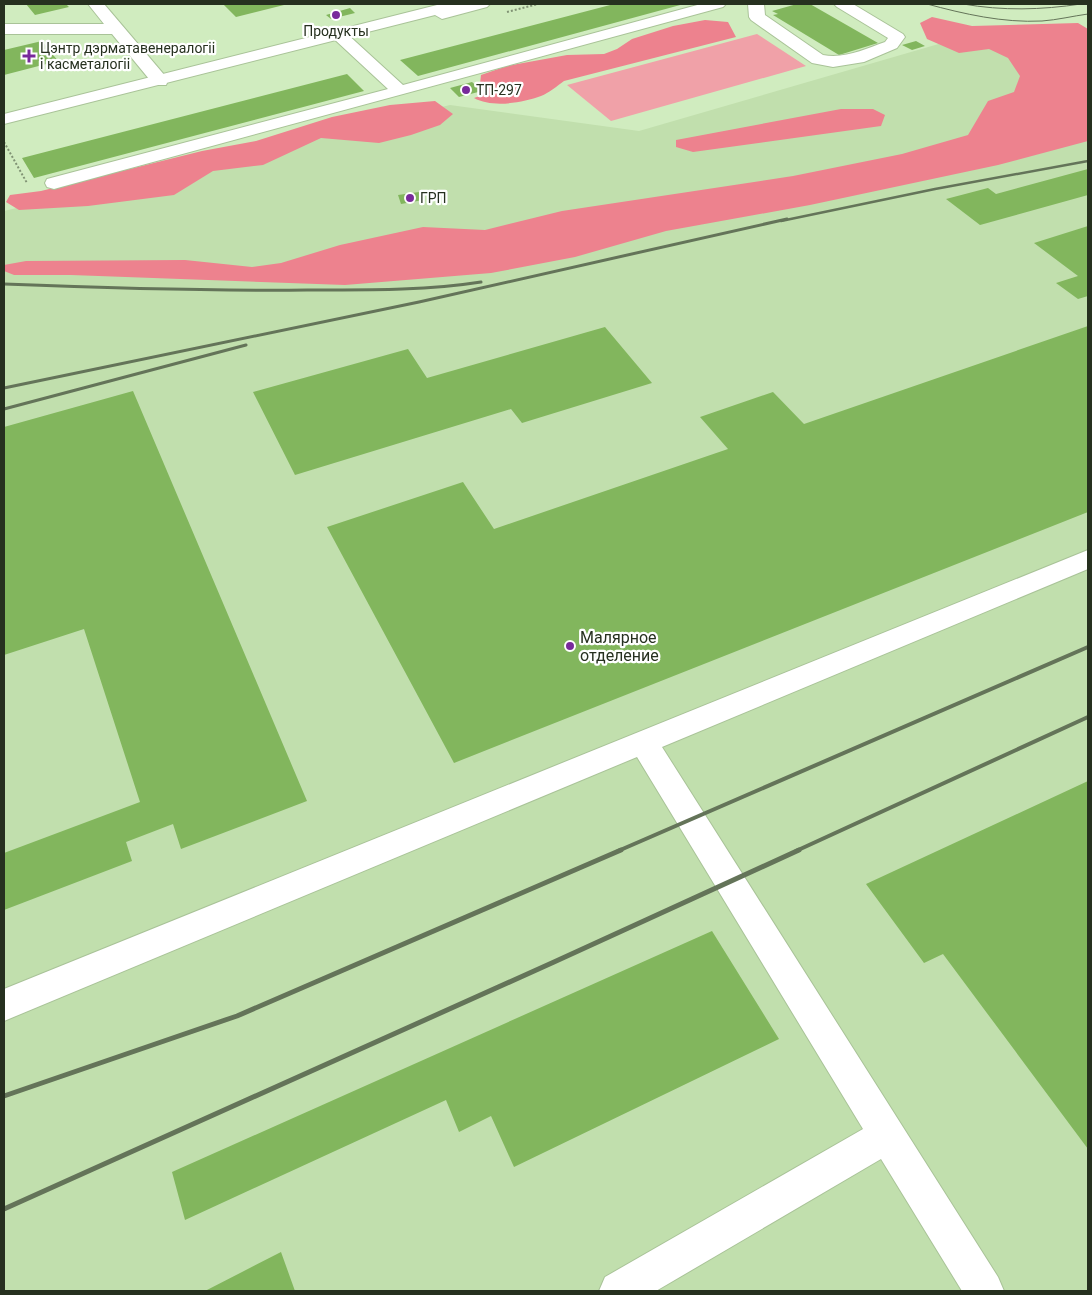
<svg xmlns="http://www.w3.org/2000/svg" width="1092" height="1295" font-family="Roboto,sans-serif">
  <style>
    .built { fill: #c1dfad }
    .green { fill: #f0a1a8 }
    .forest { fill: #ed828e }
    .building { fill: #82b65d }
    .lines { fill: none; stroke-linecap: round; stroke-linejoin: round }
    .minor-casing { stroke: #a9c398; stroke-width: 2 }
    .major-casing { stroke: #a9c398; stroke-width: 2 }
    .path { stroke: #809374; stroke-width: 2; stroke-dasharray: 2 2; stroke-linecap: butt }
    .minor { fill: #fff; fill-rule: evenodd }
    .major { fill: #fff; fill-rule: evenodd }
    .tram { stroke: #647459; stroke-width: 1 }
    .rail-far3 { stroke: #647459; stroke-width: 2.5 }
    .rail-far2 { stroke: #647459; stroke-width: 3 }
    .rail-far1 { stroke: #647459; stroke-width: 4 }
    .rail { stroke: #647459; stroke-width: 5 }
    .poi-dot { fill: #782a9b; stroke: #fff; stroke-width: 2 }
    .labels { text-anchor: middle; stroke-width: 4.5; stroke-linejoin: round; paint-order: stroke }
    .far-poi-label { font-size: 14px; fill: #26301f; stroke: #fff; text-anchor: start }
    .poi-label { font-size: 16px; fill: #26301f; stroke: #fff; text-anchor: start }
  </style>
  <rect width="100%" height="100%" fill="#d0ecbf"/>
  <path class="built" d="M1088,31V1291H4V211L450,105L639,131L973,34Z"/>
  <path class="green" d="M757,34L806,66L611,121L567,85Z"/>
  <path class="forest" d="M932,17L972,26L1078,23L1088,29V141L998,165L810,205L666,231L575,257L491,273L345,285L71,275H14L4,271V265L26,261L185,260L252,267L281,263L340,245L423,227L485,230L562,211L793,176L902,154L968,135L988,101L1014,92L1020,76L1008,58L989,49L959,53L927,39L920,23Z
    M705,20L728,22L736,37L564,81C557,86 549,93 541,96C522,103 492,108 474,98L488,93L480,84L481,75L507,66L567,55L604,54L617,49L632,39L673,26Z
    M435,101L453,114L440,125L411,135L379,143L321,138L263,165L213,171L174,195L88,206L19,210L6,202L10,195L41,191L202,151L256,141L332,117L390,105Z
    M841,109H873L885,115L881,126L693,152L676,147V140Z"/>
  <path class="building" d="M26,4H66L69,7L35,15Z
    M223,4H288L236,17Z
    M614,4H684L418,76L400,60Z
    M797,4H810L878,43L839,55L773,15L778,14L772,11Z
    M350,8L355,13L331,19L326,15Z
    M42,41L58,61L4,75V50Z
    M916,41L925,46L912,50L902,45Z
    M347,74L364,91L34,178L22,158Z
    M472,82L482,91L459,97L450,88Z
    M1088,169V195L980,225L946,199L988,188L996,194Z
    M419,192L423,200L401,204L398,195Z
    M1088,226V296L1078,299L1056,283L1078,276L1034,243Z
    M1088,326V512L454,763L327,527L463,482L494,529L728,449L700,417L773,392L804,424Z
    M605,327L652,383L522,423L511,409L295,475L253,392L408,349L427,378Z
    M133,391L307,801L181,849L173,824L126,842L132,861L4,910V853L140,802L84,629L4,655V427Z
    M1088,781V1149L943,954L924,963L866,884Z
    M712,931L779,1039L514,1167L491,1116L459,1132L446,1100L185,1220L172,1172Z
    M281,1252L295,1291H205Z"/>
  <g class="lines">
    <g class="minor-casing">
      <path id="minor" d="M88,4H104L166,77L168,81L166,85H154L112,34H4V24H104Z
        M701,4H726L723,7L61,187L54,189L47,187L45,183L47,179L388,89L333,38L331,35L333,32H345L403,85Z
        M748,4H764L765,15L823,55C845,59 865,49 885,42L888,38L837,7L834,4H853L903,34L905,37L897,48L864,62L833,67L812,63L751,20L749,17Z
        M1088,550V569L662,747L998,1277L1004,1291H962L881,1159L656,1291H599L605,1277L863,1129L637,757L4,1021V989Z"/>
    </g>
    <g class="major-casing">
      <path id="major" d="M441,4H490L487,7L442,19L435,15L4,124V114Z"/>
    </g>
    <path class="path" d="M507,12L538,4
      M4,142L27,183"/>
    <use href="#minor" class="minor"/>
    <use href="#major" class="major"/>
    <path class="tram" d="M927,4C964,14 1003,23 1042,21C1057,20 1073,16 1088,14
      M963,4C1003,11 1041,10 1081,4"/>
    <path class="rail-far3" d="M781,221L935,189L1088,161"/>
    <path class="rail-far2" d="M4,284C105,288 206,291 307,290C365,290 424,291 481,282
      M4,388L419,302L787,219
      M4,409L246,345"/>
    <path class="rail-far1" d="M618,851L1088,647
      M796,851L1088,717"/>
    <path class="rail" d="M4,1096L237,1016L621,850
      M4,1209L554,962L799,850"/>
  </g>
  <g class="poi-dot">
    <circle cx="336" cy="15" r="5"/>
    <path d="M26.5 48.5h5v5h5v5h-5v5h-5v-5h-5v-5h5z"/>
    <circle cx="466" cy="90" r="5"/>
    <circle cx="410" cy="198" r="5"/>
    <circle cx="570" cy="646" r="5"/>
  </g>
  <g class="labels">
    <g class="far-poi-label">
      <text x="336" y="36" text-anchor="middle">Продукты</text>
      <text x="40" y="53">Цэнтр дэрматавенералогіі<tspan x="40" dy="16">і касметалогіі</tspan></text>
      <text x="476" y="95">ТП-297</text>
      <text x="420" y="203">ГРП</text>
    </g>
    <g class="poi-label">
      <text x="580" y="643">Малярное<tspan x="580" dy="18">отделение</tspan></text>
    </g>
  </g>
  <rect width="1092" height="1295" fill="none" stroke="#26301f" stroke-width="10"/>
</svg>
